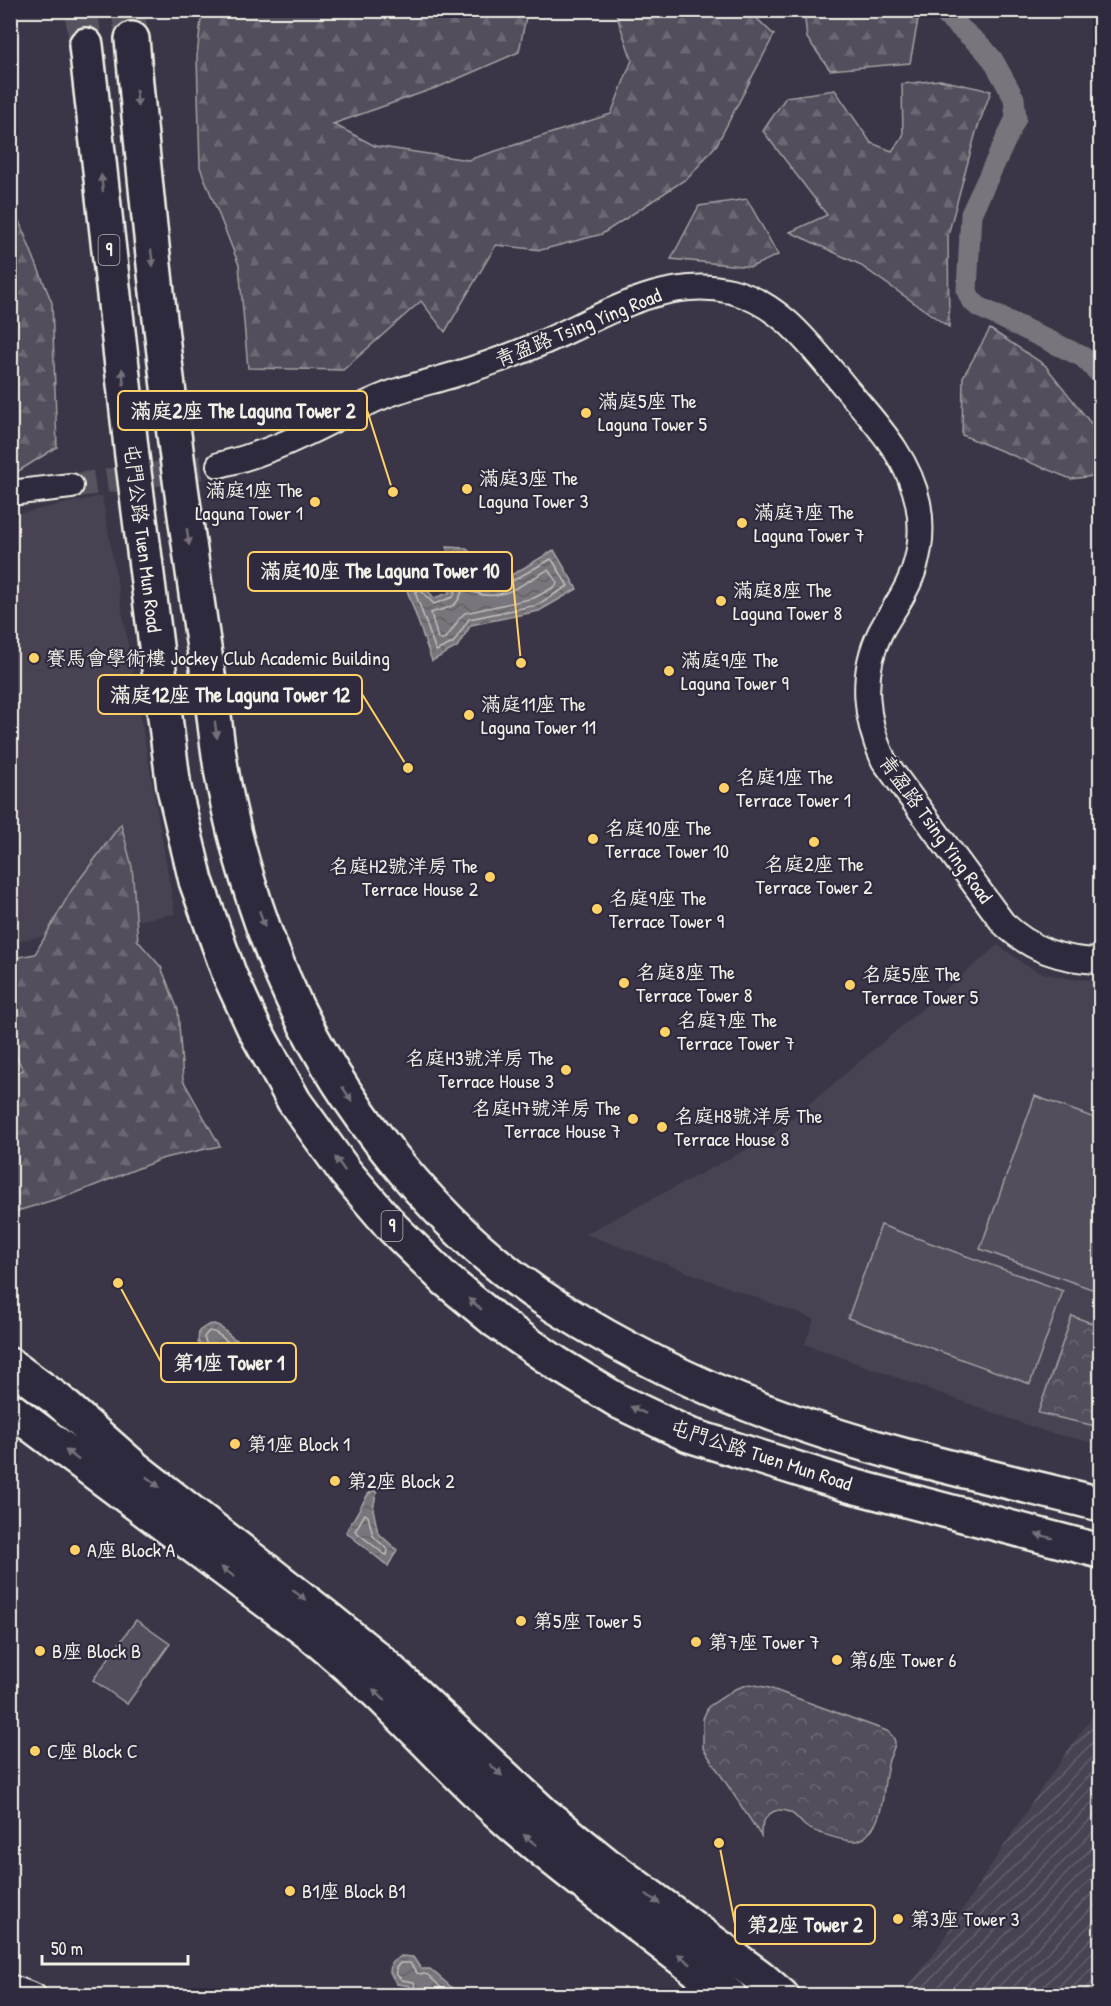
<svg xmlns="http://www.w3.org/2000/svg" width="1111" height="2006" font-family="'Patrick Hand','LXGW WenKai TC',sans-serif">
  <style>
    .built { fill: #484352 }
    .industrial { fill: url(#industrial-furrows) }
    .forest { fill: url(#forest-firs); stroke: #a4a0a2; stroke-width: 1.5 }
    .park { fill: url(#park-crowns); stroke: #a4a0a2; stroke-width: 1.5 }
    .garden { fill: #534e5c; stroke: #a4a0a2; stroke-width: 1.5 }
    .water { fill: url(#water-waves); stroke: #aaa6a7; stroke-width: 1.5 }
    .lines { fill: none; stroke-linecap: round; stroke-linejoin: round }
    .shore { stroke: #c2bfbc; stroke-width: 1.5 }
    .canal { stroke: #78747b; stroke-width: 21 }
    .street-tunnel { stroke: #57525f; stroke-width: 24; stroke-dasharray: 24 12; stroke-linecap: butt }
    .highway-tunnel { stroke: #57525f; stroke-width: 33; stroke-dasharray: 33 16; stroke-linecap: butt }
    .street-casing { stroke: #f4f1e8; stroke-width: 28 }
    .primary-casing { stroke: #f4f1e8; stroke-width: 38 }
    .highway-casing { stroke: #f4f1e8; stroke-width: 38 }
    .street { stroke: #2f2a3d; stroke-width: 24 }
    .primary { stroke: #2f2a3d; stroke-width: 33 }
    .highway { stroke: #2f2a3d; stroke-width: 33 }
    .oneway { fill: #747079 }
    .poi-dot { fill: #ffd166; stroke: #2f2a3d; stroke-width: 2 }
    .labels { text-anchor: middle; stroke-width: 4.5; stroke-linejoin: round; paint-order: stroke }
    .shield { fill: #2f2a3d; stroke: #b9b5b5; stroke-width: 1.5 }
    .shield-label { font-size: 18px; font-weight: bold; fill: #f4f1e8 }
    .street-label { font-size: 20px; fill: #f4f1e8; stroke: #2f2a3d }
    .poi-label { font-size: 20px; fill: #f4f1e8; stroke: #2f2a3d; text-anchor: start }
    .leader { fill: none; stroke: #ffd166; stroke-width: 2 }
    .callout-dot { fill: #ffd166; stroke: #2f2a3d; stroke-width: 2 }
    .callout { fill: #2f2a3d; stroke: #ffd166; stroke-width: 2 }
    .callout-label { font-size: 21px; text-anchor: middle; font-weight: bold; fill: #f4f1e8 }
  </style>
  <defs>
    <pattern id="industrial-furrows" width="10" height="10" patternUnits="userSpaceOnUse" patternTransform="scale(1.5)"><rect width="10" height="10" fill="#484352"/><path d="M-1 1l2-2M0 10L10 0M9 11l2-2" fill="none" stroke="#635f6b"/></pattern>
    <pattern id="forest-firs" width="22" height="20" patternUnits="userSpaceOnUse" patternTransform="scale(1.5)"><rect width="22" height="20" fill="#534e5c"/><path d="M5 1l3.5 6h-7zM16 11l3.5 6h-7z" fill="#6c6873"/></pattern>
    <pattern id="park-crowns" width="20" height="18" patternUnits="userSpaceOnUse" patternTransform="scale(1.5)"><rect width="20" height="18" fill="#534e5c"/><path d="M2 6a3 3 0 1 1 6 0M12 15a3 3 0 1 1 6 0" fill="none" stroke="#6c6873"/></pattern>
    <pattern id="water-waves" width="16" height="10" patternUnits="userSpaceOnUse" patternTransform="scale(1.5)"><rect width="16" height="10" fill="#78747b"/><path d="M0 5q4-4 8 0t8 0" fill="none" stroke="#636063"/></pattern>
  </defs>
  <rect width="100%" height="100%" fill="#3b3647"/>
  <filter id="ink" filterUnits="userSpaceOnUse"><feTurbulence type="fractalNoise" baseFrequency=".0167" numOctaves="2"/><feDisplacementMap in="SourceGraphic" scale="12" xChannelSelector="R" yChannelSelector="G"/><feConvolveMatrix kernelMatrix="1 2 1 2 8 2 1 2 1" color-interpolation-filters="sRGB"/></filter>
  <g filter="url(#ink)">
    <path class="built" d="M102,496L175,914L11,942V515Z
      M998,945L1024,964L1039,972L1071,979L1100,980V1444L1046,1432L805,1344L814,1319L585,1234L769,1138Z"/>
    <path class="industrial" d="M1100,1705V1995H901L935,1952L1039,1792Z"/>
    <path class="forest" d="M202,11H527L519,52L441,86L333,124L375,146L468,160L611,114L632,60L615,11H749L774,35L717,144L689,177L602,234L541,250L496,245L445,332L421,301L343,370L248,368L239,265L200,167L197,56Z
      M804,11H903L918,20L910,63L830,70L807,38Z
      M940,80L991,91L976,132L948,235L949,327L857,263L790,232L827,215L763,131L786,97L835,90L871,143L892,151L903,136L902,84Z
      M747,199L778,255L751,267L671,259L699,206Z
      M11,201L52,303L57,447L17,472L11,473Z
      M990,329L1045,365L1100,435V475L1071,479L962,435L963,377Z
      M121,824L132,867L138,941L161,967L178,1010L183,1080L220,1146L164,1158L73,1194L11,1213V1074L23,1070L10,1043L11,980L19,957L35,954L71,891Z"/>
    <path class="park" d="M1072,1316L1100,1326V1427L1038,1413Z
      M750,1684L769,1688L887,1731C891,1734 894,1737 895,1742C895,1749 889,1757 888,1764C881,1791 887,1818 864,1838C862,1839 858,1841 855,1841C846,1842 813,1832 805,1826C799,1821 796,1814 787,1811C771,1806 760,1821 761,1836L703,1748V1719L708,1707L735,1689Z"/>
    <path class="garden" d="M1035,1096L1100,1120V1292L980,1249Z
      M881,1225L1063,1291L1030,1384L848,1318Z
      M136,1620L170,1644L127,1704L93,1680Z"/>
    <path class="water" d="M447,547L465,548L482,561L479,580L498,583L554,550L577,589L539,611L471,625L457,647L432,661L407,590L419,580L434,598L449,593Z
      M214,1324L219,1326L233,1338L239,1341H252L269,1353L271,1362L264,1367L250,1363L233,1365L225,1356L204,1351L198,1342L199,1331L208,1325Z
      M377,1489L373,1509L378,1533L397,1550L388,1566L346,1532L368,1494Z
      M401,1956L413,1957L421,1969H430L456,1991V1995H411L410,1986L397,1984L390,1973L391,1963Z"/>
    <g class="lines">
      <path class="shore" d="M454,554H463L475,563L473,580L479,586L500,588L551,559L553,561L568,586L537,605L469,619L453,643L436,651L415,592L420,590L434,604L453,597L455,592Z
        M548,570L557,582L556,586L534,598L465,613C455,620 453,635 442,640L438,639L431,613C452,606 457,609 464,586C468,587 470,591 476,593C503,603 525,581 548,570Z
        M209,1331C218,1331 222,1339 230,1343C240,1349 248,1346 258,1353L259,1356L237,1359L223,1348L207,1346L204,1337Z
        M365,1514L368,1516L373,1536L388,1550L387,1555L384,1554L355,1531Z
        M416,1996L414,1982L402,1980L397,1975L396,1968L400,1963H410L417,1973L428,1975L450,1996"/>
      <path class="canal" d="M940,10L983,48L993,60L1014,98L1016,118L971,214L967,291L971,300L979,307L1083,357L1100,374"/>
      <path class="street-tunnel" d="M71,486L219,465"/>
      <path class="highway-tunnel" d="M81,10L86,45
        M128,10L132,39"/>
      <g class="street-casing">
        <path id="street" d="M219,465C249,458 276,448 303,435C330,423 356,407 384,396C406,387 430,382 453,375C479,367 506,358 532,347C595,322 660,274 731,291C781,304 810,345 841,382C871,419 908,454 918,503C924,534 919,566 903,594C896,607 887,619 880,633C860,674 865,721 884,761L1003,923C1031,950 1062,960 1100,961
          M10,493L71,486
          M10,1987L34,1996"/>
      </g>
      <g class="primary-casing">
        <path id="primary" d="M10,1365L58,1400L136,1469L326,1617L379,1660L543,1813L606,1864L759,1976L782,1996
          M10,1409L312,1635C339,1658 366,1681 390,1705C433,1747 472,1791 518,1830C586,1888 659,1940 730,1996"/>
      </g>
      <g class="highway-casing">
        <path id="highway" d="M132,39C147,210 165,381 190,550C197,603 205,655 213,707C216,733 219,760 224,785C236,847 257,917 282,975C335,1100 439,1233 555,1306C625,1350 699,1387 776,1415C881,1454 992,1477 1100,1504
          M86,45L132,456L174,788L196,881L230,976L254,1028L294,1101L346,1173L393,1228L445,1279L497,1322L556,1363L620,1402L689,1435L849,1485L1100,1551"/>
      </g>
      <use href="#street" class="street"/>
      <use href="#primary" class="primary"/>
      <use href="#highway" class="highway"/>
    </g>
    <defs><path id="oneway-solid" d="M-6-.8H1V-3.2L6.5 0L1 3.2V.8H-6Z" transform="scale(1.5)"/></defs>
    <g class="oneway">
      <use href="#oneway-solid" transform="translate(137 98) rotate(85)"/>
      <use href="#oneway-solid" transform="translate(102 183) rotate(-96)"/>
      <use href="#oneway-solid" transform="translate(152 258) rotate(83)"/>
      <use href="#oneway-solid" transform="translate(123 377) rotate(-96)"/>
      <use href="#oneway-solid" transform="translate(188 537) rotate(82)"/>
      <use href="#oneway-solid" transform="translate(216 730) rotate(82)"/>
      <use href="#oneway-solid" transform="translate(262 919) rotate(72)"/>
      <use href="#oneway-solid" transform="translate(347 1094) rotate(57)"/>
      <use href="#oneway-solid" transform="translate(340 1164) rotate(-126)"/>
      <use href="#oneway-solid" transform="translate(475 1304) rotate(-140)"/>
      <use href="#oneway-solid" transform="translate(638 1410) rotate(-155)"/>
      <use href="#oneway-solid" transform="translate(72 1455) rotate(-143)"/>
      <use href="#oneway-solid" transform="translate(153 1482) rotate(38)"/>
      <use href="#oneway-solid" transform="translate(1044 1536) rotate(-165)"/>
      <use href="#oneway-solid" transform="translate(228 1572) rotate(-143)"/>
      <use href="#oneway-solid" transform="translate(299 1595) rotate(38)"/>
      <use href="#oneway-solid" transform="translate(379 1695) rotate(-137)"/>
      <use href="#oneway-solid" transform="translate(496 1770) rotate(43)"/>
      <use href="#oneway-solid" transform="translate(530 1840) rotate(-141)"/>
      <use href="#oneway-solid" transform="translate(653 1899) rotate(37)"/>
      <use href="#oneway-solid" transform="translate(684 1959) rotate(-142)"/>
    </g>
  </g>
  <g class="poi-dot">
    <circle cx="586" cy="413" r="6"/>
    <circle cx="467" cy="489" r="6"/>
    <circle cx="315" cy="502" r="6"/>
    <circle cx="742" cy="523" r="6"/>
    <circle cx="721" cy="601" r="6"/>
    <circle cx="34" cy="658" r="6"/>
    <circle cx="669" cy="671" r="6"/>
    <circle cx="469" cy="715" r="6"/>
    <circle cx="724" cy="788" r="6"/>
    <circle cx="593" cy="839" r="6"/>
    <circle cx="814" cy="842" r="6"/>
    <circle cx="490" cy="877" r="6"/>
    <circle cx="597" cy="909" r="6"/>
    <circle cx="624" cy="983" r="6"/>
    <circle cx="850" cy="985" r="6"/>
    <circle cx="665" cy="1032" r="6"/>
    <circle cx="566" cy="1070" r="6"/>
    <circle cx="633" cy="1119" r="6"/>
    <circle cx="662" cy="1127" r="6"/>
    <circle cx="235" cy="1444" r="6"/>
    <circle cx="335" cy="1481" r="6"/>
    <circle cx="75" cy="1550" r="6"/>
    <circle cx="521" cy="1621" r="6"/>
    <circle cx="696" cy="1642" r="6"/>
    <circle cx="40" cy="1651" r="6"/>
    <circle cx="837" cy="1660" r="6"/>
    <circle cx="35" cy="1751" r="6"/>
    <circle cx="290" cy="1891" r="6"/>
    <circle cx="898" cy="1919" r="6"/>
  </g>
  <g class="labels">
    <g class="shield">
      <rect x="98.5" y="235" width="21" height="30" rx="4.5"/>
      <rect x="381.5" y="1211" width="21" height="30" rx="4.5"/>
    </g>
    <g class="shield-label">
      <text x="109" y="256">9</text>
      <text x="392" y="1232">9</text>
    </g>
    <g class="street-label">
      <text transform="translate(578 327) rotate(-22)" y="7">青盈路 Tsing Ying Road</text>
      <text transform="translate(143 538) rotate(83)" y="7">屯門公路 Tuen Mun Road</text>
      <text transform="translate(936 829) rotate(54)" y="7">青盈路 Tsing Ying Road</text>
      <text transform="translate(761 1455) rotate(18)" y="7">屯門公路 Tuen Mun Road</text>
    </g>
    <g class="poi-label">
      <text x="598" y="408">滿庭5座 The<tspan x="598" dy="23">Laguna Tower 5</tspan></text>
      <text x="479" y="485">滿庭3座 The<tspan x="479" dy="23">Laguna Tower 3</tspan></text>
      <text x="303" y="497" text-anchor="end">滿庭1座 The<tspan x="303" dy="23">Laguna Tower 1</tspan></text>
      <text x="754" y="519">滿庭7座 The<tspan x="754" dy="23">Laguna Tower 7</tspan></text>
      <text x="733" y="597">滿庭8座 The<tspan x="733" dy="23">Laguna Tower 8</tspan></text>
      <text x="46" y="665">賽馬會學術樓 Jockey Club Academic Building</text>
      <text x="681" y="667">滿庭9座 The<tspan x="681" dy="23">Laguna Tower 9</tspan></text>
      <text x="481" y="711">滿庭11座 The<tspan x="481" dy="23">Laguna Tower 11</tspan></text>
      <text x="736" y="784">名庭1座 The<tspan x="736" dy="23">Terrace Tower 1</tspan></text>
      <text x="605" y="835">名庭10座 The<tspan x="605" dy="23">Terrace Tower 10</tspan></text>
      <text x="814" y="871" text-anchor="middle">名庭2座 The<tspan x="814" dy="23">Terrace Tower 2</tspan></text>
      <text x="478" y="873" text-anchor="end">名庭H2號洋房 The<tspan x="478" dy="23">Terrace House 2</tspan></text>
      <text x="609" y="905">名庭9座 The<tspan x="609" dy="23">Terrace Tower 9</tspan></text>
      <text x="636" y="979">名庭8座 The<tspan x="636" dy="23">Terrace Tower 8</tspan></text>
      <text x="862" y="981">名庭5座 The<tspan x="862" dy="23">Terrace Tower 5</tspan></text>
      <text x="677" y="1027">名庭7座 The<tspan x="677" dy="23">Terrace Tower 7</tspan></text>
      <text x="554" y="1065" text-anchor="end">名庭H3號洋房 The<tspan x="554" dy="23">Terrace House 3</tspan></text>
      <text x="621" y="1115" text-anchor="end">名庭H7號洋房 The<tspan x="621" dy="23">Terrace House 7</tspan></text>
      <text x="674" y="1123">名庭H8號洋房 The<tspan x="674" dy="23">Terrace House 8</tspan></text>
      <text x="247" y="1451">第1座 Block 1</text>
      <text x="347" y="1488">第2座 Block 2</text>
      <text x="87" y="1557">A座 Block A</text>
      <text x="533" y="1628">第5座 Tower 5</text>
      <text x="708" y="1649">第7座 Tower 7</text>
      <text x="52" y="1658">B座 Block B</text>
      <text x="849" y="1667">第6座 Tower 6</text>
      <text x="47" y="1758">C座 Block C</text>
      <text x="302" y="1898">B1座 Block B1</text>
      <text x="910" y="1926">第3座 Tower 3</text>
    </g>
  </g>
  <path class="leader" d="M393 492L367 410M521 663L512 571M408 768L362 694M118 1283L161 1362M719 1843L735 1924"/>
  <g class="callout-dot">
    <circle cx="393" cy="492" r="6"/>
    <circle cx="521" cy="663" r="6"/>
    <circle cx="408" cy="768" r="6"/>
    <circle cx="118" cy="1283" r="6"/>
    <circle cx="719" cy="1843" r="6"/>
  </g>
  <g class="callout">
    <rect x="118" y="391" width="249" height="39" rx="6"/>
    <rect x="248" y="552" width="264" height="39" rx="6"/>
    <rect x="98" y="675" width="264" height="39" rx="6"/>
    <rect x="161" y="1343" width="135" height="39" rx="6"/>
    <rect x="735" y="1905" width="140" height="39" rx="6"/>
  </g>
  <g class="callout-label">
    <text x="243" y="418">滿庭2座 The Laguna Tower 2</text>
    <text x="380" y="578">滿庭10座 The Laguna Tower 10</text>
    <text x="230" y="702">滿庭12座 The Laguna Tower 12</text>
    <text x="229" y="1370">第1座 Tower 1</text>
    <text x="805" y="1932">第2座 Tower 2</text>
  </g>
  <rect width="1111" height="2006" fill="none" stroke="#2f2a3d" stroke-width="36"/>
  <rect x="18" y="18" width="1075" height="1970" fill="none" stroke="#f4f1e8" stroke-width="2" filter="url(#ink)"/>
  <path d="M42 1955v9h146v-9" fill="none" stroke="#f4f1e8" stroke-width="3"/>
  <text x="51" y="1955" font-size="18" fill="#f4f1e8" stroke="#2f2a3d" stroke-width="4.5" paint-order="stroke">50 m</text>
</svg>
